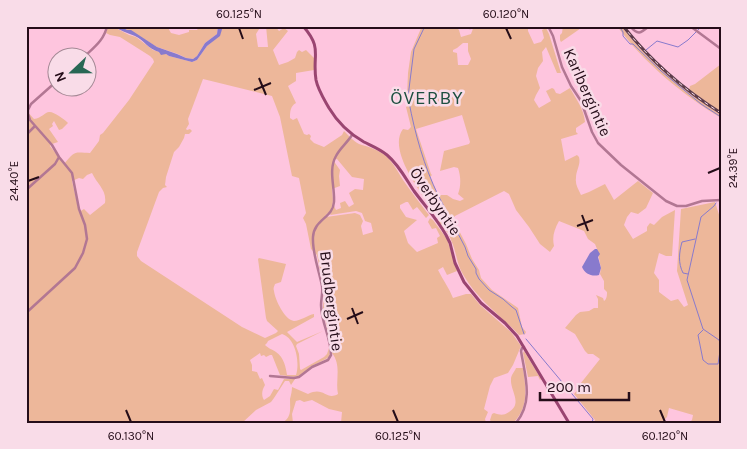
<svg xmlns="http://www.w3.org/2000/svg" width="747" height="449" font-family="Karla,sans-serif">
  <style>
    .green { fill: #edb79a; fill-rule: evenodd }
    .water { fill: #887acd }
    .lines { fill: none; stroke-linecap: round; stroke-linejoin: round }
    .stream { stroke: #887acd; stroke-width: 1 }
    .street { stroke: #b27793; stroke-width: 2.5 }
    .secondary { stroke: #9a4571; stroke-width: 3 }
    .rail-casing { stroke: #5d3c4b; stroke-width: 3 }
    .rail { stroke: #f9dce8; stroke-width: 1; stroke-dasharray: 4; stroke-linecap: butt }
    .ticks { fill: none; stroke: #250d19; stroke-width: 2 }
    .labels { text-anchor: middle; stroke-width: 5; stroke-linejoin: round; paint-order: stroke }
    .street-label { font-size: 16px; fill: #250d19; stroke: #f9dce8 }
    .quarter-label { font-size: 19px; letter-spacing: 1px; fill: #1d4f40; stroke: #f9dce8 }
    .neatline { fill: none; stroke: #250d19; stroke-width: 2 }
    .ticks-label { font-size: 12px; text-anchor: middle; fill: #250d19 }
  </style>
  <rect width="100%" height="100%" fill="#fec5de"/>
  <path class="green" d="M108,26H112L129,35L136,37L153,50L166,54L169,56L192,62L197,60L207,46L219,36L223,26H261L256,34L258,47H268L266,26H275L279,31L284,28L288,31L273,50L279,65L288,62L295,58L297,52L299,50L302,52L306,50L314,58V70L296,73V81L288,86L296,103C290,106 290,113 290,118L293,120L297,118L304,134L307,135L309,134L311,136L310,139L314,143L324,147L342,135L344,131C348,135 353,141 359,144C369,147 379,150 387,157C394,164 398,172 403,180C411,192 420,203 429,215L426,218L417,207L413,210L408,202H406L400,205V208L406,217L417,220L404,231L408,243L417,252L438,243L437,238L440,236L436,228L432,229L428,222L430,218L433,220L447,239L457,271L447,275L443,267L438,270C443,280 449,288 453,298L466,294H471L480,305L511,332L521,346L513,365L508,373L494,378L490,386L484,409L488,412L485,419L486,423H341L342,412L329,409L312,400L304,402L300,400L296,401L292,414L293,423L289,422L284,423L283,422C292,417 290,408 290,399C291,395 292,391 292,387L308,394C324,386 326,401 338,394C335,380 342,366 332,353L323,308L324,295L323,284L317,255L311,249L306,224L303,218L306,213L299,178L292,176L280,117L272,96L203,79L188,119L189,124L186,129L187,130L190,129L192,131L189,134H185L184,138L179,147L174,152L166,177L165,185L167,187L163,188L159,192L137,252V256L141,261L242,327L265,338L276,333L278,331L267,321L266,318L258,259L259,258L286,264L281,282L275,284C274,287 273,288 274,291C275,300 285,320 294,321C300,321 308,315 314,314V317L287,332L297,342L323,331L297,344L296,346L299,354L300,369L301,370L324,357L327,354L329,348L330,356L326,359L310,367L300,376L294,377L280,375L272,355H270L266,357L264,355L261,356L260,353L250,360L252,365V371L257,372L260,379L262,378L265,385C262,390 261,395 264,400L270,396L274,389L278,390L284,379H295L291,385L289,381H285L274,398L271,402L256,410L242,423H26V103L28,102L26,110L34,119C42,118 45,112 49,112C53,111 64,119 67,122L68,123L62,129L59,130L54,121L52,124L53,126L49,129L58,142L52,144L50,146L64,164C75,151 73,152 90,153L99,141L100,135L103,133L129,100L154,62L153,59L150,56L120,37L110,35L106,33ZM337,159L352,177L364,179L363,190L355,189L349,193L354,204L349,207L345,201L340,203L341,208L336,210L334,206L330,215L356,211L362,213L365,221L371,223L373,232L363,235L361,226L363,221L360,215L355,213L326,217L325,216C335,208 333,200 332,189L340,186L339,176L340,170L333,160ZM92,173C97,184 107,190 105,203L90,215L84,209L79,212L72,181L79,178L83,179L87,175ZM282,334C296,338 300,363 296,375H287C286,368 284,357 276,352C272,349 269,349 265,345L267,343L268,341Z
    M120,26H167L171,33L179,35L189,32V30H197L199,27V26H218L217,34L205,43L197,56L193,59L186,58L178,54L157,47L131,31L127,30Z
    M422,26H455L459,30L461,37L471,34L474,26H528V31L534,44L541,42L544,38L542,30L546,28L549,34L561,73H557L546,47L542,52L543,61L538,68L536,76L540,88L536,95L534,100L539,108L551,101L546,91L552,88L554,89L556,93L560,94L570,88C576,99 584,109 585,122L576,128V132L578,134L561,139L565,161L577,155L579,157C581,165 576,170 576,178C575,184 578,189 581,195L589,192L605,184L614,200L638,181L653,193L646,208L638,214L631,212L627,217L624,225L633,239L647,231V227L650,223L654,225L662,217L675,210L672,256H666L659,253L654,273L659,280V292L671,301L678,299L684,307L688,305L677,271L681,209L715,202L721,221V423H689L692,420L693,415L669,408L667,417L661,423H594L595,420L574,394L578,389L577,388L600,359L593,354H588L585,351L575,334L565,328L576,315L580,312L589,311L594,308H598V299L596,295L603,298L604,301C607,299 607,295 607,292L604,289V281L600,274L601,268L597,249L595,244L588,239L584,231L559,221C554,230 552,237 554,246L550,252L540,244L529,227L516,210L509,194L504,191L455,216L453,219L454,221L466,244L472,259L479,270L481,278L492,290L518,308L522,327L526,332L525,334L519,335C500,315 478,300 464,276C456,263 457,253 451,240C449,233 443,227 438,221L449,217L447,211L439,197L440,195H447L453,199L460,201L464,199L458,194C461,186 461,177 458,168L454,167L440,171L444,151L469,144L470,142L462,115L416,129L431,174L432,175L430,177L438,195L432,198L425,199C414,183 389,147 403,129L408,130L411,127L406,107L408,106V104H406L409,98L407,96L408,73L411,52ZM463,43H468V51L471,59L468,65H458L457,53L453,52V50L457,48Z
    M563,26H584L561,42L560,40V35L562,33Z
    M617,26H621C649,62 683,90 721,115V118C683,95 643,62 617,26Z
    M721,64V112L689,90L690,86L695,84Z
    M524,351L541,379L540,380L538,376L528,377L523,353Z
    M516,368H523C526,389 529,407 513,423H492L490,420L492,414L494,413C500,415 503,416 509,412C523,403 510,391 511,379C511,375 515,371 516,368Z"/>
  <path class="water" d="M112,26H120L127,30H131L157,47L177,54L186,58L193,59L197,56L205,43L217,34L218,26H223L220,36L207,46L197,60L192,62L169,56L166,54L161,55L159,52C148,49 144,40 135,36C127,33 120,30 112,26Z
    M595,249H597L600,254L598,257L601,268L599,275C592,277 585,274 582,267L590,253Z"/>
  <g class="lines">
    <path class="stream" d="M619,26L623,32V36L630,44H633L661,71L701,104L721,117
      M26,29L29,26
      M698,30L701,26
      M646,50L657,41L678,47L688,40L696,32
      M408,97L414,49L425,26
      M409,102C415,134 424,166 438,195
      M439,197L465,247L468,256L476,269V273L479,279L489,290L503,299L512,307L516,310L524,334
      M720,198L721,196
      M716,203L714,206L701,217L687,280L703,329L719,340L721,344
      M688,274L683,273C678,263 679,253 682,242L695,239
      M703,330L698,335L703,360L708,364H718L721,345
      M526,339L593,419L592,423"/>
    <path class="street" d="M469,26L470,28
      M548,26L553,36L562,67L571,86L581,101L592,132L598,143L621,165L666,201L677,206H686L702,201L721,200
      M630,26C638,36 641,33 649,26
      M690,26L721,49
      M83,58C93,48 104,41 107,26
      M26,135L35,126
      M26,190L55,164L59,157
      M26,313L75,268L83,253L87,239L85,225L79,209L72,173L59,157L52,145L30,120L28,114V110L31,104L58,80
      M270,376L294,378L299,377L312,367L328,360L331,355C331,338 321,322 321,305C321,299 323,293 322,286C319,270 312,253 313,237C314,219 333,218 334,202C335,187 328,170 336,156C340,148 347,143 352,135
      M516,423C534,401 525,376 521,351L522,348L524,347"/>
    <path class="secondary" d="M303,26C323,49 312,54 316,80C318,90 324,99 329,108C338,123 348,133 364,142C372,146 380,149 387,155C399,165 406,179 414,191C425,206 437,219 446,235L450,243L455,263L464,282L481,303L505,323L517,336L569,423"/>
    <g class="rail-casing">
      <path id="rail" d="M623,26C650,60 684,90 721,113"/>
    </g>
    <use href="#rail" class="rail"/>
  </g>
  <path class="ticks" d="M239,28L243,39M506,28L511,39M259,78L266,95M254,90L271,83M708,173L720,168M28,181L39,177M582,215L588,231M577,226L593,220M352,308L358,324M347,319L363,312M126,410L131,422M393,410L398,422M660,410L665,422"/>
  <g class="labels">
    <g class="street-label">
      <text transform="translate(588 92) rotate(66)" y="6">Karlbergintie</text>
      <text transform="translate(436 201) rotate(56)" y="6">Överbyntie</text>
      <text transform="translate(332 301) rotate(83)" y="6">Brudbergintie</text>
    </g>
    <g class="quarter-label">
      <text x="427" y="104">ÖVERBY</text>
    </g>
  </g>
  <rect width="747" height="449" fill="none" stroke="#f9dce8" stroke-width="55"/>
  <g transform="translate(72 72) rotate(248)"><circle r="24" fill="#f9dce8" stroke="#a48995"/>
  <path d="M0-4L9 19L0 12L-9 19Z" fill="#286754"/>
  <text y="-8" font-size="14" font-weight="bold" text-anchor="middle" fill="#250d19">N</text>
  </g>
  <path d="M540 392v8h89v-8" fill="none" stroke="#250d19" stroke-width="2.5"/>
  <text x="547" y="392" font-size="15" fill="#250d19" stroke="#f9dce8" stroke-width="4" paint-order="stroke">200 m</text>
  <rect x="28" y="28" width="692" height="394" class="neatline"/>
  <g class="ticks-label">
    <text x="239" y="18">60.125°N</text>
    <text x="506" y="18">60.120°N</text>
    <text transform="translate(733 168) rotate(-90)" y="4">24.39°E</text>
    <text transform="translate(14 181) rotate(-90)" y="4">24.40°E</text>
    <text x="131" y="440">60.130°N</text>
    <text x="398" y="440">60.125°N</text>
    <text x="665" y="440">60.120°N</text>
  </g>
</svg>
